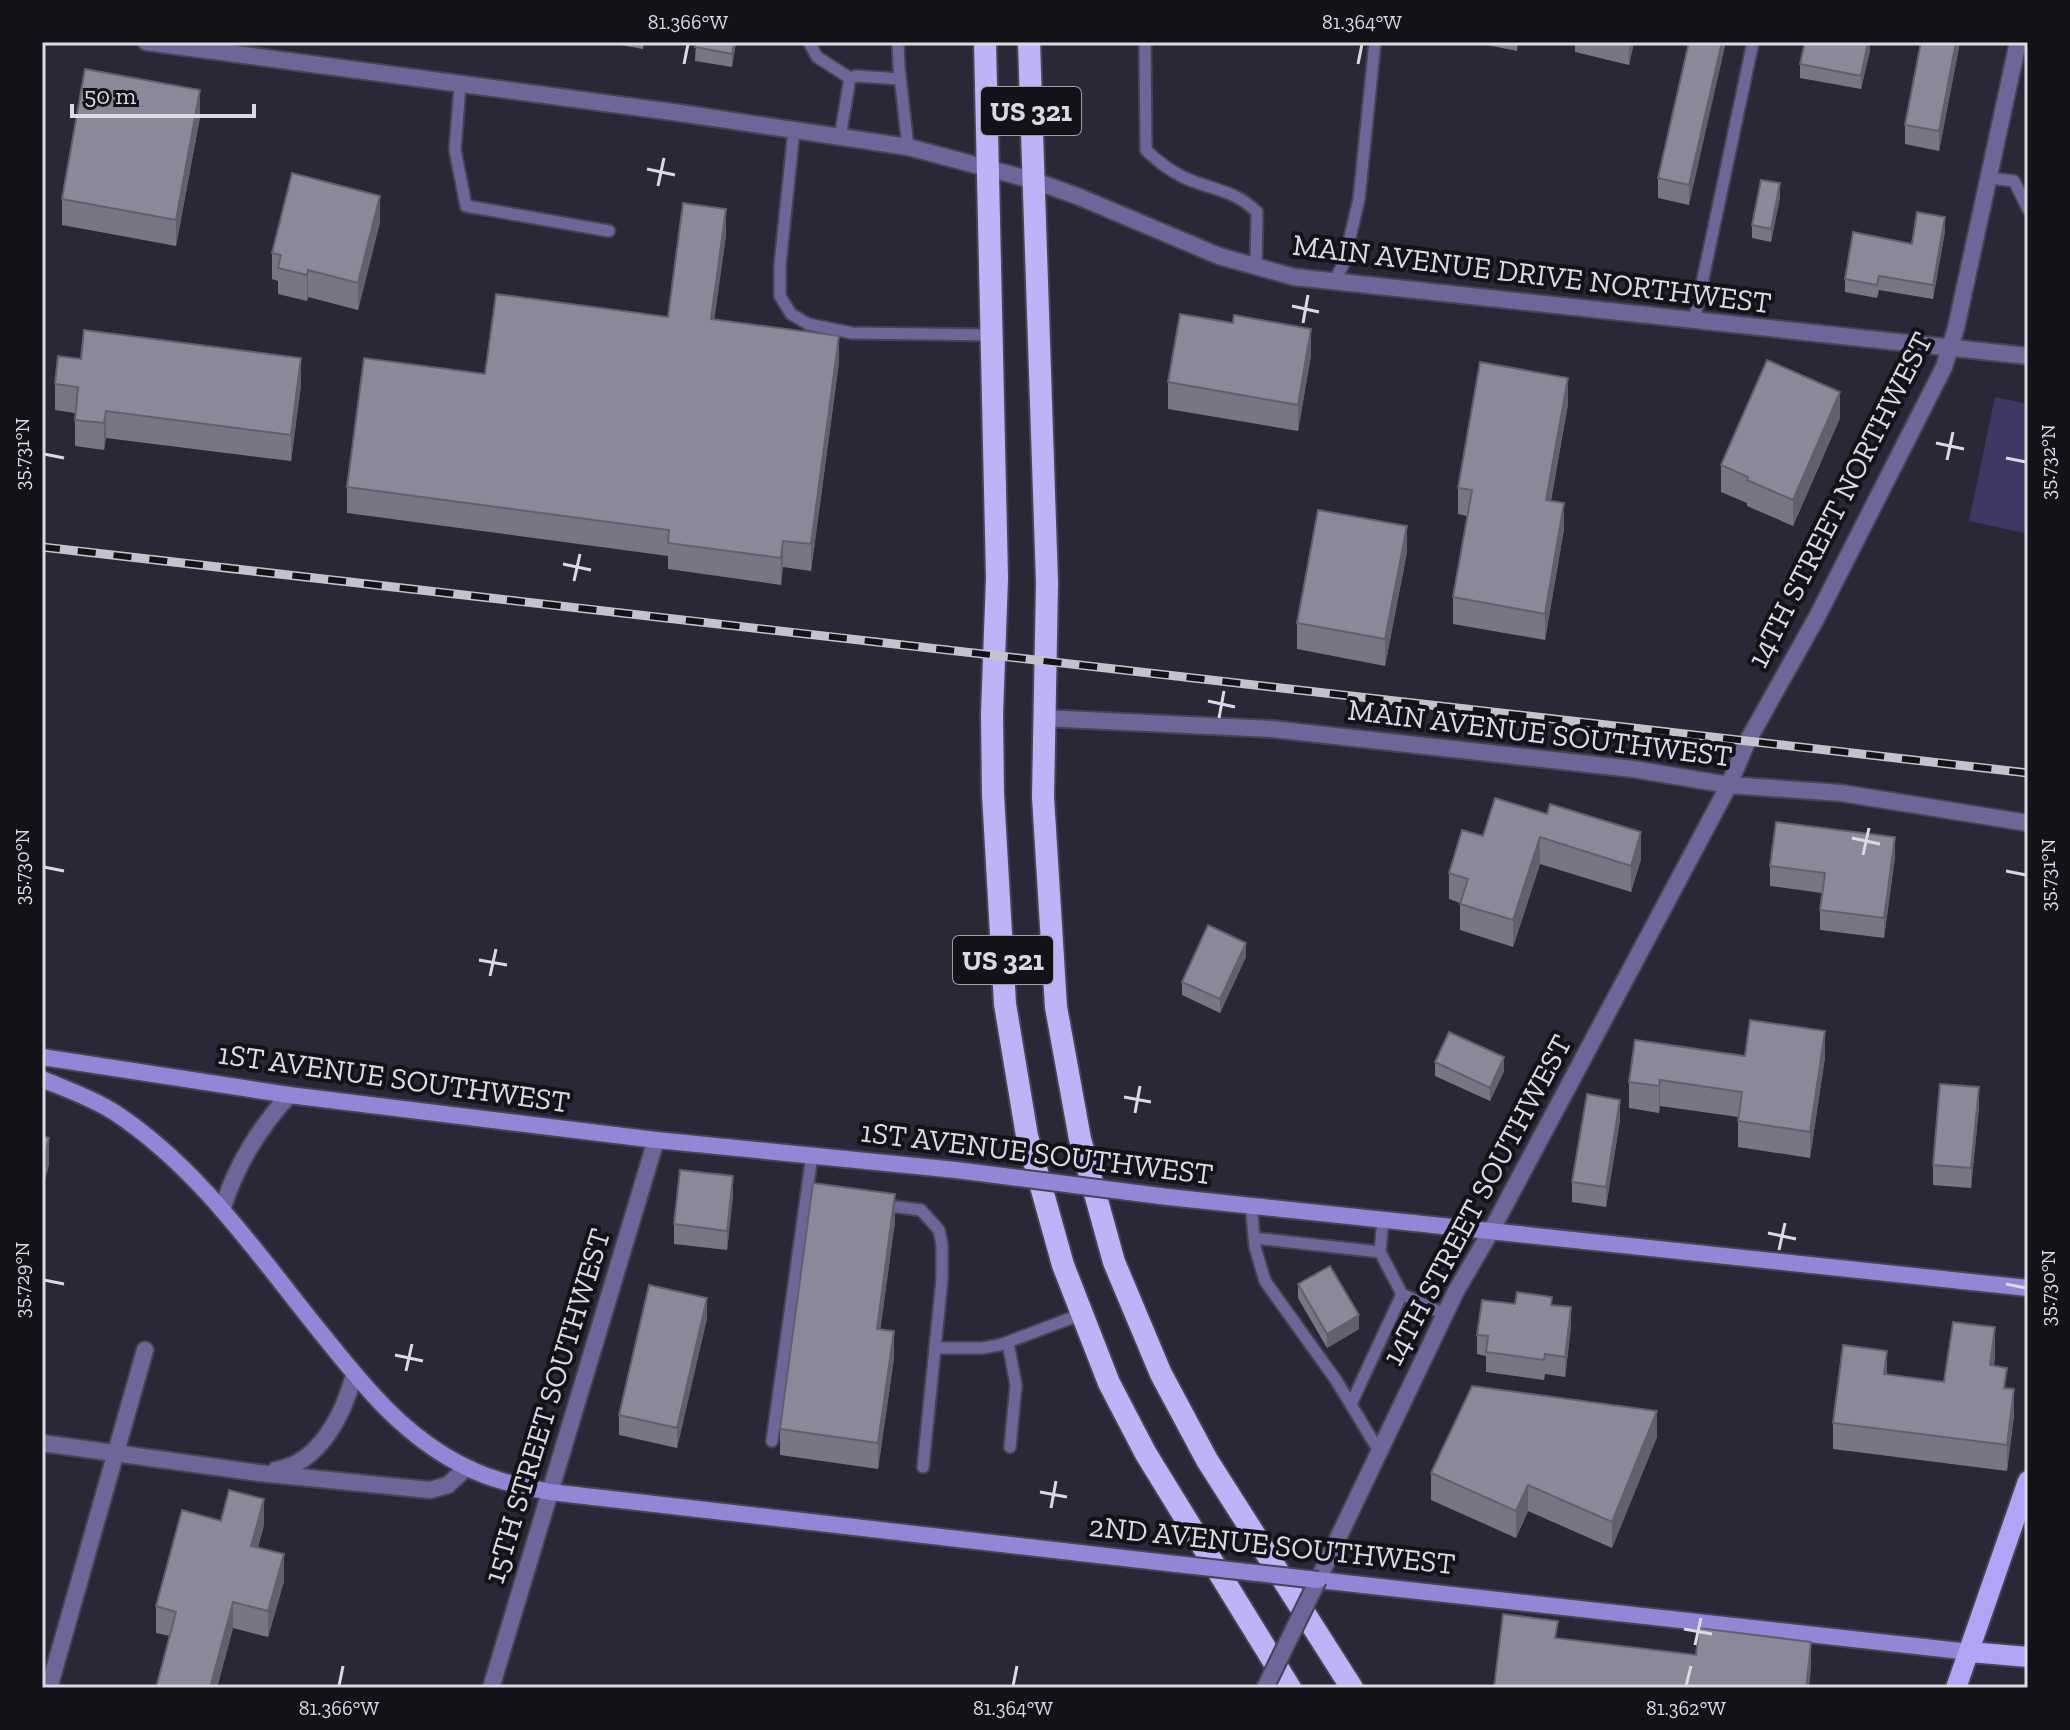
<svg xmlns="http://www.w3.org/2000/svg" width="2070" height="1730" font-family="'Zilla Slab',serif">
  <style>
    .green { fill: #3f3764 }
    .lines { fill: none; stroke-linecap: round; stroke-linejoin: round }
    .service-casing { stroke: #464452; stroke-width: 15 }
    .minor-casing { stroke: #464452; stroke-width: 20 }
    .secondary-casing { stroke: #464452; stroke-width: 20 }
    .primary-casing { stroke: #464452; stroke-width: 24 }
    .trunk-casing { stroke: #464452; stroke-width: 26 }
    .service { stroke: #6d6698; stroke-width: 11 }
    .minor { stroke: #6d6698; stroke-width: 16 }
    .secondary { stroke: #9386d7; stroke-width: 16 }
    .primary { stroke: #b0a4f7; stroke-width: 20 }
    .trunk { stroke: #bdb4f7; stroke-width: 22 }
    .rail-casing { stroke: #c4c3cd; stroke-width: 9 }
    .rail { stroke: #121218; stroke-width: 6; stroke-dasharray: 18; stroke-linecap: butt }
    .minor-bridge-casing { stroke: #464452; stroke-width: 20; stroke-linecap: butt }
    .secondary-bridge-casing { stroke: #464452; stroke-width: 20; stroke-linecap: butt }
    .minor-bridge { stroke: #6d6698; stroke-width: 16 }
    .secondary-bridge { stroke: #9386d7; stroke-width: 16 }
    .wall { fill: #777684 }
    .shaded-wall { fill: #61606c }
    .building { fill: #8a899a; stroke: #61606c; stroke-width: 2 }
    .ticks { fill: none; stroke: #dbdae3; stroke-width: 3 }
    .labels { text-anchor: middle; stroke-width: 8; stroke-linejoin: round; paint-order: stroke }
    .shield { fill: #121218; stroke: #9f9ea6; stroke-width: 2 }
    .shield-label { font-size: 28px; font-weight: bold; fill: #dbdae3 }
    .street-label { font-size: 30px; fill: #dbdae3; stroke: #121218 }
    .neatline { fill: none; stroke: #dbdae3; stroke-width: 3 }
    .ticks-label { font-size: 20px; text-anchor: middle; fill: #dbdae3 }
  </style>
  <rect width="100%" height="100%" fill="#2a2836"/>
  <path class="green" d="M1995,397L2028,404V534L1969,521Z"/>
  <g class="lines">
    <g class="service-casing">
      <path id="service" d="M809,42L817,57L850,78
        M898,42L899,67L908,147
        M1145,42L1146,150C1157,161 1169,170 1183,177C1210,190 1234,189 1257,212L1256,268
        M460,85L455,150L466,206L609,231
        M794,130L780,265V296L791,314L808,324L852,333L992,335
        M840,137L850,78L856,76L900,79
        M1989,178L2014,181L2028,209
        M1333,283L1344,263L1359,199L1375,42
        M1694,321L1753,42
        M882,1205L921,1210L939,1230L942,1245V1279L923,1467
        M1251,1205L1255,1247L1265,1281L1336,1380L1379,1451
        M1254,1238L1380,1252L1402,1294L1351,1404
        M1380,1252L1383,1219
        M1402,1294L1444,1314
        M1008,1343L1016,1385L1010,1447
        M935,1348H982L1000,1345L1082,1314
        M772,1441L812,1155"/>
    </g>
    <g class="minor-casing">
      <path id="minor" d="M146,42L680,113L908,147L1032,180L1077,196L1219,256L1294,277L2028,356
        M1043,718L1272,729L1633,769L1729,785L1841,793L2028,823
        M222,1210C236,1165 258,1130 289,1095
        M42,1443L259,1473L430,1490L448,1485L466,1468
        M276,1470C320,1463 344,1413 354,1375
        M1318,1580L1456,1291L1490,1233L1729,785L1747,742L1817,617L1944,367L1956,328L2018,42
        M49,1688L145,1350
        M491,1688L656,1140"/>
    </g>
    <g class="secondary-casing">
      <path id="secondary" d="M42,1057L289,1095L656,1140L956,1170
        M42,1079C66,1089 92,1098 114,1112C198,1167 256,1252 318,1329C361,1383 404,1438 468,1468C494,1481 522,1486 550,1492L1176,1564
        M1168,1197L2028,1288
        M1318,1580L1970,1652"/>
    </g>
    <g class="primary-casing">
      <path id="primary" d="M1970,1652L2028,1657
        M1956,1688L2028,1481"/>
    </g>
    <g class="trunk-casing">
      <path id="trunk" d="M985,42L997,578L992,714L993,794L1005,1004L1027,1136L1063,1265L1109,1383L1146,1454L1290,1688
        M1029,42L1047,583L1043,797L1056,1007L1080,1139L1114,1262L1161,1374L1207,1460L1352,1688"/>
    </g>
    <use href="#service" class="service"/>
    <use href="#minor" class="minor"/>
    <use href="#secondary" class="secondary"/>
    <use href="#primary" class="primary"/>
    <use href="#trunk" class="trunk"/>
    <g class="rail-casing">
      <path id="rail" d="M42,547L2028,773"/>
    </g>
    <use href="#rail" class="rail"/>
    <g class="minor-bridge-casing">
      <path id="minor-bridge" d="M1265,1688L1318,1580"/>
    </g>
    <g class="secondary-bridge-casing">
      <path id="secondary-bridge" d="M956,1170L1168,1197
        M1176,1564L1318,1580"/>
    </g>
    <use href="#minor-bridge" class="minor-bridge"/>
    <use href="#secondary-bridge" class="secondary-bridge"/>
  </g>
  <path class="wall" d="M604,42H644L643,49Z
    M696,42H736L732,67L695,61Z
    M1472,42H1518L1517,51Z
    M1571,42H1634L1629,65L1575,52V43Z
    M1689,42V205L1658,198V178Z
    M1870,42V50L1861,89L1800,78V64Z
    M1960,42L1939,151L1905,144V125Z
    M200,117L176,246L62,225V199Z
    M1780,197L1771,242L1752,238V225Z
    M380,222L358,310L308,297L307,301L278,294V281L272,279V253Z
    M1945,231L1933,299L1879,290L1877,298L1845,292V279L1912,244Z
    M726,235L714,319L839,362L811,571L783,567L781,585L668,569V556L347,513V487L485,374L668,317Z
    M1311,355L1298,431L1168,409V382Z
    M55,384L301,385L291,461L106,438L104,450L75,446V413L55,410Z
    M1568,404L1551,501L1564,529L1545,640L1453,624V597L1467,516L1458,514V488Z
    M1840,418L1793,526L1747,506V503L1721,492V465Z
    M1407,552L1385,666L1297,649V623Z
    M1495,798L1641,859L1631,892L1540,864L1513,947L1460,930V903L1449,899V873L1483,836Z
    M1895,857L1884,938L1820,930V910L1822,893L1770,886V866Z
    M1246,957L1220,1013L1182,995V982Z
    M1745,1056L1825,1057L1810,1158L1738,1147V1117L1660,1106L1659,1113L1629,1108V1082Z
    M1435,1062L1504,1071L1490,1101L1435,1076Z
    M1979,1107L1971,1188L1933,1185V1165Z
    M1620,1120L1606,1207L1572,1202V1182Z
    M733,1196L727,1250L674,1244V1224Z
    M895,1221L880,1330L894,1358L878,1469L780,1455V1429Z
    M1298,1284L1359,1329L1327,1348L1298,1298Z
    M1515,1304L1552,1305L1571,1327L1565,1377L1545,1374L1544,1380L1486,1372V1356L1477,1354V1335Z
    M707,1318L677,1448L619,1435V1415Z
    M1995,1354L1994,1366L2014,1415L2007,1471L1833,1449V1423L1887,1374L1944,1382Z
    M1657,1437L1612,1548L1528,1511L1516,1538L1431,1500V1473Z
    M221,1521L264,1525L258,1547L284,1581L268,1637L233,1628L217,1688H156L170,1636L156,1633V1606Z"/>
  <path class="shaded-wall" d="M734,42H736L732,67V54Z
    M1630,42H1634L1629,65V45Z
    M1722,42H1726L1689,205V185Z
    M1868,42H1870V50L1861,89V76Z
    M1956,42H1960L1939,151V131Z
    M200,90V117L176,246V220Z
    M1780,183V197L1771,242V229Z
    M380,196V222L358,310V283Z
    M726,209V235L711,345V319Z
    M1945,217V231L1933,299V285Z
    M308,270V297L307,301V275Z
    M1311,329V355L1298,431V405Z
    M839,336V362L811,571V544Z
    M301,358V385L291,461V435Z
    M1568,378V404L1546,526V500Z
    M1840,392V418L1793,526V500Z
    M106,411V438L104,450V423Z
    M1564,503V529L1545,640V614Z
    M1407,526V552L1385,666V639Z
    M783,541V567L781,585V558Z
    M1641,832V859L1631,892V866Z
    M1540,837V864L1513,947V920Z
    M1895,837V857L1884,938V918Z
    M1246,943V957L1220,1013V999Z
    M1825,1031V1057L1810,1158V1132Z
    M1504,1057V1071L1490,1101V1088Z
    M1660,1080V1106L1659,1113V1086Z
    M1979,1087V1107L1971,1188V1168Z
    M1620,1100V1120L1606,1207V1187Z
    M49,1138V1165L42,1192V1166Z
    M733,1176V1196L727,1250V1231Z
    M895,1194V1221L877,1355V1329Z
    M707,1298V1318L677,1448V1428Z
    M1571,1307V1327L1565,1377V1357Z
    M1359,1315V1329L1327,1348V1334Z
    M1995,1327V1354L1990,1392V1365Z
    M894,1331V1358L878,1469V1443Z
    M1887,1351V1378L1884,1374Z
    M2014,1389V1415L2007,1471V1445Z
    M1657,1411V1437L1612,1548V1522Z
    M1528,1485V1511L1516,1538V1511Z
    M264,1499V1525L251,1572V1546Z
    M284,1554V1581L268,1637V1611Z
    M233,1602V1628L217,1688H210Z
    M1811,1642V1668L1809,1688H1806Z"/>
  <path class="building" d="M696,42H734L732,54L695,47Z
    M1689,42H1722L1689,185L1658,178Z
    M1805,42H1868L1861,76L1800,64Z
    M1921,42H1956L1939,131L1905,125Z
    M85,69L200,90L176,220L62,199Z
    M292,173L380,196L358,283L308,270L307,275L278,268L281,255L272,253Z
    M1761,180L1780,183L1771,229L1752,225Z
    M683,203L726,209L711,319L839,336L811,544L783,541L781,558L668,543L669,530L347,487L364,358L485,374L496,294L668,317Z
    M1917,212L1945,217L1933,285L1879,276L1877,285L1845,279L1853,232L1912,244Z
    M1180,314L1233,323L1234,315L1311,329L1298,405L1168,382Z
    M84,330L301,358L291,435L106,411L104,423L75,420L78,387L55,384L58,356L81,359Z
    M1767,360L1840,392L1793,500L1747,480L1748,477L1721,465Z
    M1480,362L1568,378L1546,500L1564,503L1545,614L1453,597L1472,490L1458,488Z
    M1318,510L1407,526L1385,639L1297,623Z
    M1495,798L1547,814L1550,804L1641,832L1631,866L1540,837L1513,920L1460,904L1468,879L1449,873L1462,830L1483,836Z
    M1776,822L1895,837L1884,918L1820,910L1825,873L1770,866Z
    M1208,925L1246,943L1220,999L1182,982Z
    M1750,1020L1825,1031L1810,1132L1738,1121L1742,1092L1660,1080L1659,1086L1629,1082L1635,1040L1745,1056Z
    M1449,1032L1504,1057L1490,1088L1435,1062Z
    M1940,1084L1979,1087L1971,1168L1933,1165Z
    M1587,1094L1620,1100L1606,1187L1572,1182Z
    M42,1136L49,1138L42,1166Z
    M680,1170L733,1176L727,1231L674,1224Z
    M813,1183L895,1194L877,1329L894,1331L878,1443L780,1429Z
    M1330,1266L1359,1315L1327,1334L1298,1284Z
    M649,1285L707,1298L677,1428L619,1415Z
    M1517,1292L1552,1297L1551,1305L1571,1307L1565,1357L1545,1354L1544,1360L1486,1352L1488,1336L1477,1335L1482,1300L1515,1304Z
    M1953,1322L1995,1327L1990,1365L2007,1368L2004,1388L2014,1389L2007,1445L1833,1423L1843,1345L1887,1351L1884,1374L1944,1382Z
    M1472,1386L1657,1411L1612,1522L1528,1485L1516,1511L1431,1473Z
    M229,1490L264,1499L251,1546L284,1554L268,1611L233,1602L210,1688H156L176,1612L156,1606L182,1510L221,1521Z
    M1503,1614L1558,1621L1555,1638L1696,1655L1699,1628L1811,1642L1806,1688H1494Z"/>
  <path class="ticks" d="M684,64L688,44M1358,64L1362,44M647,169L675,175M658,186L664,158M1292,306L1319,312M1303,323L1308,295M1936,443L1964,449M44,454L64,458M2006,458L2026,462M1947,460L1953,432M563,564L591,570M574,581L580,554M1208,701L1235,707M1219,718L1224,691M1852,838L1880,844M1863,855L1869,828M44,867L64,871M2006,871L2026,875M479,960L507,965M490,976L496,949M1124,1097L1151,1102M1135,1113L1140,1086M1768,1233L1796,1239M1779,1250L1785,1223M44,1280L64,1284M2006,1284L2026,1288M395,1355L423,1361M406,1371L412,1344M1040,1492L1067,1497M1051,1508L1056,1481M1684,1629L1712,1634M1695,1645L1701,1618M339,1686L343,1666M1013,1686L1017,1666M1686,1686L1691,1666"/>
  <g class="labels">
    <g class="shield">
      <rect x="981" y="87" width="100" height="48" rx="6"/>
      <rect x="953" y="936" width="100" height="48" rx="6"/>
    </g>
    <g class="shield-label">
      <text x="1031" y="121">US 321</text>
      <text x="1003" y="970">US 321</text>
    </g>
    <g class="street-label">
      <text transform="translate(1532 274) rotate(7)" y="10">MAIN AVENUE DRIVE NORTHWEST</text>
      <text transform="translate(1840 500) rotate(-63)" y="10">14TH STREET NORTHWEST</text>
      <text transform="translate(1540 733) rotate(7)" y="10">MAIN AVENUE SOUTHWEST</text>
      <text transform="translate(394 1078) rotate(8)" y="10">1ST AVENUE SOUTHWEST</text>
      <text transform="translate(1037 1153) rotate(7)" y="10">1ST AVENUE SOUTHWEST</text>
      <text transform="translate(1477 1200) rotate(-62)" y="10">14TH STREET SOUTHWEST</text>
      <text transform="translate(547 1406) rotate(-73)" y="10">15TH STREET SOUTHWEST</text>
      <text transform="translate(1272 1545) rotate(6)" y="10">2ND AVENUE SOUTHWEST</text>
    </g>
  </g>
  <rect width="2070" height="1730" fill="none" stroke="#121218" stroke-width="88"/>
  <path d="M72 104v12h182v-12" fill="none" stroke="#dbdae3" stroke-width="4"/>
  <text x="84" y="104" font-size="24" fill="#dbdae3" stroke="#121218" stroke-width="6" paint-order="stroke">50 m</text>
  <rect x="44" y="44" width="1982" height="1642" class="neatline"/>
  <g class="ticks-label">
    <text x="688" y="29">81.366°W</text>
    <text x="1362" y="29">81.364°W</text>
    <text transform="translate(22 454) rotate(-90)" y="7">35.731°N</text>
    <text transform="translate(2048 462) rotate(-90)" y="7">35.732°N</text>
    <text transform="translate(22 867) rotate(-90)" y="7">35.730°N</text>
    <text transform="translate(2048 875) rotate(-90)" y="7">35.731°N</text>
    <text transform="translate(22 1280) rotate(-90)" y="7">35.729°N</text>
    <text transform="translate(2048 1288) rotate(-90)" y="7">35.730°N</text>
    <text x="339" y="1715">81.366°W</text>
    <text x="1013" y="1715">81.364°W</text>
    <text x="1686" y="1715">81.362°W</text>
  </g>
</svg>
